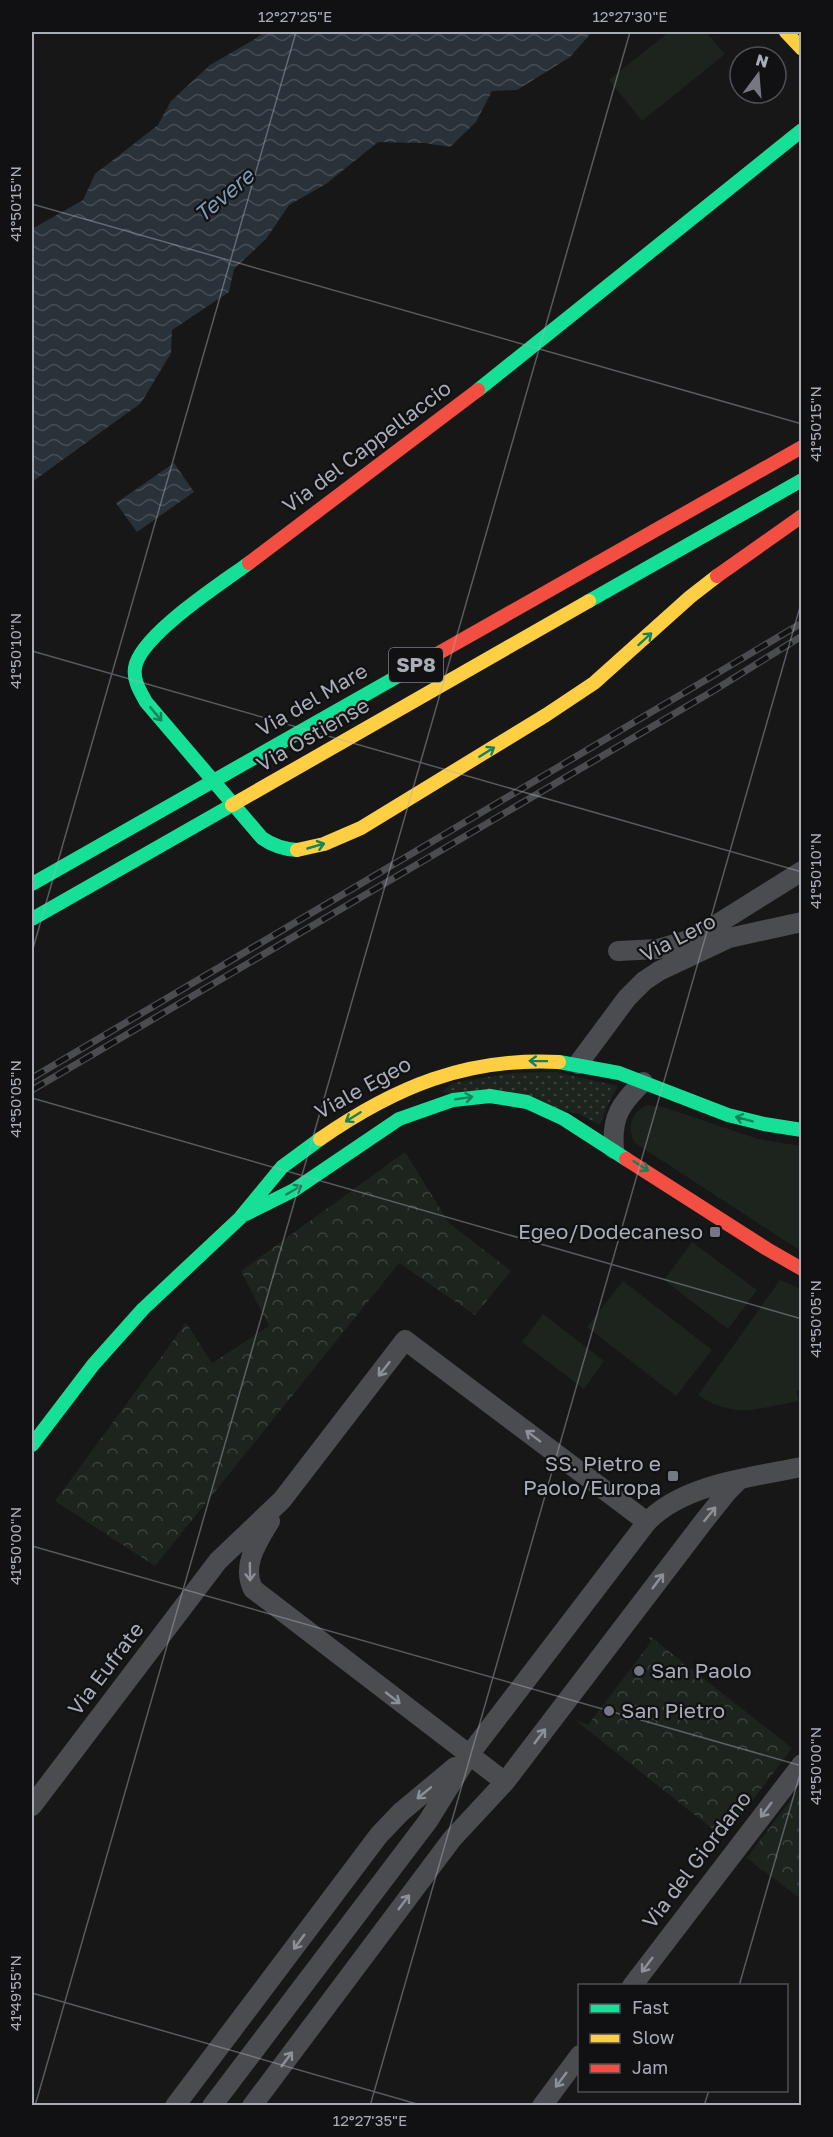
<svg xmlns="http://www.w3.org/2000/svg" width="833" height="2137" font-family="'Golos Text',sans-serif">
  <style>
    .grass { fill: url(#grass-dots) }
    .park { fill: url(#park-crowns) }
    .garden { fill: #1d241e }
    .water { fill: url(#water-waves) }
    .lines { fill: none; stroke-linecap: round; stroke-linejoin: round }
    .street { stroke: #4b4c50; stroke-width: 20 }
    .fast { stroke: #16e098; stroke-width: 14 }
    .slow { stroke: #ffcf43; stroke-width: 14 }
    .jam { stroke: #f24e42; stroke-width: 14 }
    .rail-casing { stroke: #4b4c4f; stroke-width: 7 }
    .rail { stroke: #111113; stroke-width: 4.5; stroke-dasharray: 14; stroke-linecap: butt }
    .oneway { stroke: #14835c }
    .oneway2 { stroke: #8c9099 }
    .ticks { fill: none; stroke: #a8adb8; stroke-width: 1.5; stroke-opacity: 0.45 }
    .poi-dot { fill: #757880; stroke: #111113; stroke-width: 2 }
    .labels { text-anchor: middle; stroke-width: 4.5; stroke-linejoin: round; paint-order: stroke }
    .shield { fill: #111113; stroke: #7b7e86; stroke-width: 1.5 }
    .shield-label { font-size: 20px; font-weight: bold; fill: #a8adb8 }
    .street-label { font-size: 21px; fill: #a8adb8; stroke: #111113 }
    .poi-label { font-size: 21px; fill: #a8adb8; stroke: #111113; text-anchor: end }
    .water-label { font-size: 22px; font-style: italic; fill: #7f9bb3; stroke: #111113 }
    .neatline { fill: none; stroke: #a8adb8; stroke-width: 2 }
    .ticks-label { font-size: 15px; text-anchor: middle; fill: #a8adb8 }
  </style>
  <defs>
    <pattern id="grass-dots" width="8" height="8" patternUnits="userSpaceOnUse" patternTransform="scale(1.5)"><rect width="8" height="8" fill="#1d241e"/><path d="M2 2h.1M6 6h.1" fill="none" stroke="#3b413d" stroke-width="1.8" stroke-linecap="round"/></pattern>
    <pattern id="park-crowns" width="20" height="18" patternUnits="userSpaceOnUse" patternTransform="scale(1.5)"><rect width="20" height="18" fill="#1d241e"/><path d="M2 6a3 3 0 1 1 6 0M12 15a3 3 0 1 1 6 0" fill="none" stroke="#3b413d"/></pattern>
    <pattern id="water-waves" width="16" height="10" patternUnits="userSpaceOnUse" patternTransform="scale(1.5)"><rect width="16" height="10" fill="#2a3239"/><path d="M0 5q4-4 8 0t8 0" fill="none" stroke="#464d54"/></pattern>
  </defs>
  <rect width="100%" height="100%" fill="#171717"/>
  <path class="grass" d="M555,1072L618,1086L607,1106L600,1125L577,1113L442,1092L453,1083L512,1073Z"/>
  <path class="park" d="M405,1152L449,1223L511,1271L475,1315L399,1263L155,1566L55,1501L186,1323L212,1363L269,1326L241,1271Z
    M648,1635L792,1748L724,1838L574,1719L588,1725L651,1642Z
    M801,1786V1899L747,1858Z"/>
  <path class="garden" d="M669,32H706L725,54L642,121L609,80Z
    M647,1105L663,1107L758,1139L801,1146V1251L635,1143C626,1128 631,1112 647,1105Z
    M692,1242L757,1290L728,1329L664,1280Z
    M780,1280L801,1289V1390L796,1391L799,1401C759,1408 735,1420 698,1395Z
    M623,1281L712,1350L676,1396L587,1327Z
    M543,1314L604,1361L584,1389L522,1342Z"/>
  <path class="water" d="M264,32H592L570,57L517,90L492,91L476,122L450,147L424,143L378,142L326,184L289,205L266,239L234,269L229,292L172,330L171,353L141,403L32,482V229L83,200L95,174L158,125L171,101L210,65L255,39Z
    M174,463L194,492L137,532L116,503Z"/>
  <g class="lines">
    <path class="street" d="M618,951L658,949L695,938L802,871
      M578,1064L627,998L644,981L659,971L729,938L802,922
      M614,1149C611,1117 621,1103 643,1082
      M270,1521C258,1541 241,1565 253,1589L505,1782
      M32,1806L218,1561L282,1500L405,1340L647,1522
      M632,1986L802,1764
      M175,2106L379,1835L401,1812L455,1767
      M212,2106L428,1821L469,1755L647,1522C683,1484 752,1477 802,1467
      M252,2106L452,1839L505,1782L704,1521L727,1492L739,1480
      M542,2106L580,2055"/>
    <path class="fast" d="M478,390L802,130
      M249,563C222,583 139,636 135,668C133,680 140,691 146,702L262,838C273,846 283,849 297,850
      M589,601L802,480
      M32,884L407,671
      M32,919L232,805
      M559,1062L619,1073L728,1115L764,1124L802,1130
      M246,1214L294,1190L399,1119L453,1100L490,1096L527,1102L564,1119L626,1159
      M32,1445L93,1365L143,1309L240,1218L282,1167L320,1139"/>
    <path class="slow" d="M786,32L802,49
      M232,805L589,601
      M297,850L324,844L361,828L546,715L594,683L690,597L717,576
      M320,1139C395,1087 467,1057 559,1062"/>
    <path class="jam" d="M249,563L478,390
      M717,576L802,516
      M407,671L802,447
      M626,1159L767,1249L802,1269"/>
    <g class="rail-casing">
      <path id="rail" d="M32,1078L802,623
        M32,1090L713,691L802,636"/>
    </g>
    <use href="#rail" class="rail"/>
  </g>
  <defs><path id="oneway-shaft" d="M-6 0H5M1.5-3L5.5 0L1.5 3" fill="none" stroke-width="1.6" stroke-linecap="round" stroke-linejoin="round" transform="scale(1.5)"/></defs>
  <g class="oneway">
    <use href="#oneway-shaft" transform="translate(645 639) rotate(-42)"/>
    <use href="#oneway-shaft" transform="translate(156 714) rotate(50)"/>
    <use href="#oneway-shaft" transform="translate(487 752) rotate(-32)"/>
    <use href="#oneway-shaft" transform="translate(316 846) rotate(-16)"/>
    <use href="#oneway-shaft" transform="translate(538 1061) rotate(-179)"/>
    <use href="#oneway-shaft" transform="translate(464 1098) rotate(-9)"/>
    <use href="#oneway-shaft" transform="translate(353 1117) rotate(148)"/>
    <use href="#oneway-shaft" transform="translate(744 1119) rotate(-165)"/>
    <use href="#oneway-shaft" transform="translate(641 1166) rotate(33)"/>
    <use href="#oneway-shaft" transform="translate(294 1190) rotate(-30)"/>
  </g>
  <g class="oneway2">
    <use href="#oneway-shaft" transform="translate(384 1369) rotate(128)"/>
    <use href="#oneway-shaft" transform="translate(533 1436) rotate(-143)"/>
    <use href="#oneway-shaft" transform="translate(710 1514) rotate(-51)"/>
    <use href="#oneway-shaft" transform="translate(250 1572) rotate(89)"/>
    <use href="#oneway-shaft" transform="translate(658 1581) rotate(-53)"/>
    <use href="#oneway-shaft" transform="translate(393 1698) rotate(38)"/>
    <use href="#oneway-shaft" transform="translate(540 1736) rotate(-53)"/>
    <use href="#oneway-shaft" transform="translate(424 1793) rotate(141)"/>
    <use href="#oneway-shaft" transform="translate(766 1810) rotate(127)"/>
    <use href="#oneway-shaft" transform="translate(404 1902) rotate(-53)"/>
    <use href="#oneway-shaft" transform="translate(299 1942) rotate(126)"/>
    <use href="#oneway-shaft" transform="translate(647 1965) rotate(127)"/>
    <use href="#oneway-shaft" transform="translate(287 2059) rotate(-53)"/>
    <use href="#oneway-shaft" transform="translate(561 2080) rotate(127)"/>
  </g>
  <path class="ticks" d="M32,204L802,424M32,651L802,872M32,952L296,32M32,1098L802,1319M32,1546L802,1766M739,1986L802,1767M32,1993L424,2106M35,2106L630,32M370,2106L802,600M704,2106L709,2090"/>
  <g class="poi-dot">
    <rect x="709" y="1226" width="12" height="12" rx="3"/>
    <rect x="667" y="1470" width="12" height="12" rx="3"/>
    <circle cx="639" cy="1671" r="6"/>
    <circle cx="609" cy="1711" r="6"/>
  </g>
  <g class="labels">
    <rect class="shield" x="389" y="648" width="54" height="34" rx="4.5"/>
    <g class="shield-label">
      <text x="416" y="672">SP8</text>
    </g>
    <g class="street-label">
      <text transform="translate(367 447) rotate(-37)" y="7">Via del Cappellaccio</text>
      <text transform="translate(312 700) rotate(-30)" y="7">Via del Mare</text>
      <text transform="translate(313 735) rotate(-30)" y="7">Via Ostiense</text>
      <text transform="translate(678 938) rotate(-27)" y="7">Via Lero</text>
      <text transform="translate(363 1088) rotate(-29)" y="7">Viale Egeo</text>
      <text transform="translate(106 1669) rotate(-53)" y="7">Via Eufrate</text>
      <text transform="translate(697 1860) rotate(-53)" y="7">Via del Giordano</text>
    </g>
    <g class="poi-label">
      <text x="703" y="1239">Egeo/Dodecaneso</text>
      <text x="661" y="1471">SS. Pietro e<tspan x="661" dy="24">Paolo/Europa</tspan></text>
      <text x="651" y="1678" text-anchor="start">San Paolo</text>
      <text x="621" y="1718" text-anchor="start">San Pietro</text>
    </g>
    <g class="water-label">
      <text transform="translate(224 195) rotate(-40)" y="8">Tevere</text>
    </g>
  </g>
  <rect width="833" height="2137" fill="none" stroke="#111113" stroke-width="66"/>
  <rect x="578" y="1984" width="210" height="108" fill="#111113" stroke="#4d4f55" stroke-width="1.5"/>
  <rect x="590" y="2004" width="30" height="9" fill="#16e098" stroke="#4d4f55" stroke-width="1.5"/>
  <text x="632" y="2014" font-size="18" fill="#a8adb8">Fast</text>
  <rect x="590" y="2034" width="30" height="9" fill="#ffcf43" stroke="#4d4f55" stroke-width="1.5"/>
  <text x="632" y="2044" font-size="18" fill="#a8adb8">Slow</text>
  <rect x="590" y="2064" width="30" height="9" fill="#f24e42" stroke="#4d4f55" stroke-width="1.5"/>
  <text x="632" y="2074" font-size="18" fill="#a8adb8">Jam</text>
  <g transform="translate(758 75) rotate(16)"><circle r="28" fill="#111113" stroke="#4d4f55" stroke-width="1.5"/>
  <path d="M0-4.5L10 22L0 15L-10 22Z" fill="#757880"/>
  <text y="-9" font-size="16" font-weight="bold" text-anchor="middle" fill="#a8adb8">N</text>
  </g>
  <rect x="33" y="33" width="767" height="2071" class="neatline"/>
  <g class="ticks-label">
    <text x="295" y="22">12°27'25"E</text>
    <text x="630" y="22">12°27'30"E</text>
    <text transform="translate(16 204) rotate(-90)" y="5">41°50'15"N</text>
    <text transform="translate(816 424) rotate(-90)" y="5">41°50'15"N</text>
    <text transform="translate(16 651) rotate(-90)" y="5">41°50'10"N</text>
    <text transform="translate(816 871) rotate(-90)" y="5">41°50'10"N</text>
    <text transform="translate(16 1099) rotate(-90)" y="5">41°50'05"N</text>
    <text transform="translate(816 1319) rotate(-90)" y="5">41°50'05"N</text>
    <text transform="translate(16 1546) rotate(-90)" y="5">41°50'00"N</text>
    <text transform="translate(816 1766) rotate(-90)" y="5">41°50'00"N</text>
    <text transform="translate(16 1993) rotate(-90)" y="5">41°49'55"N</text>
    <text x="370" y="2126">12°27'35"E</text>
  </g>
</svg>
